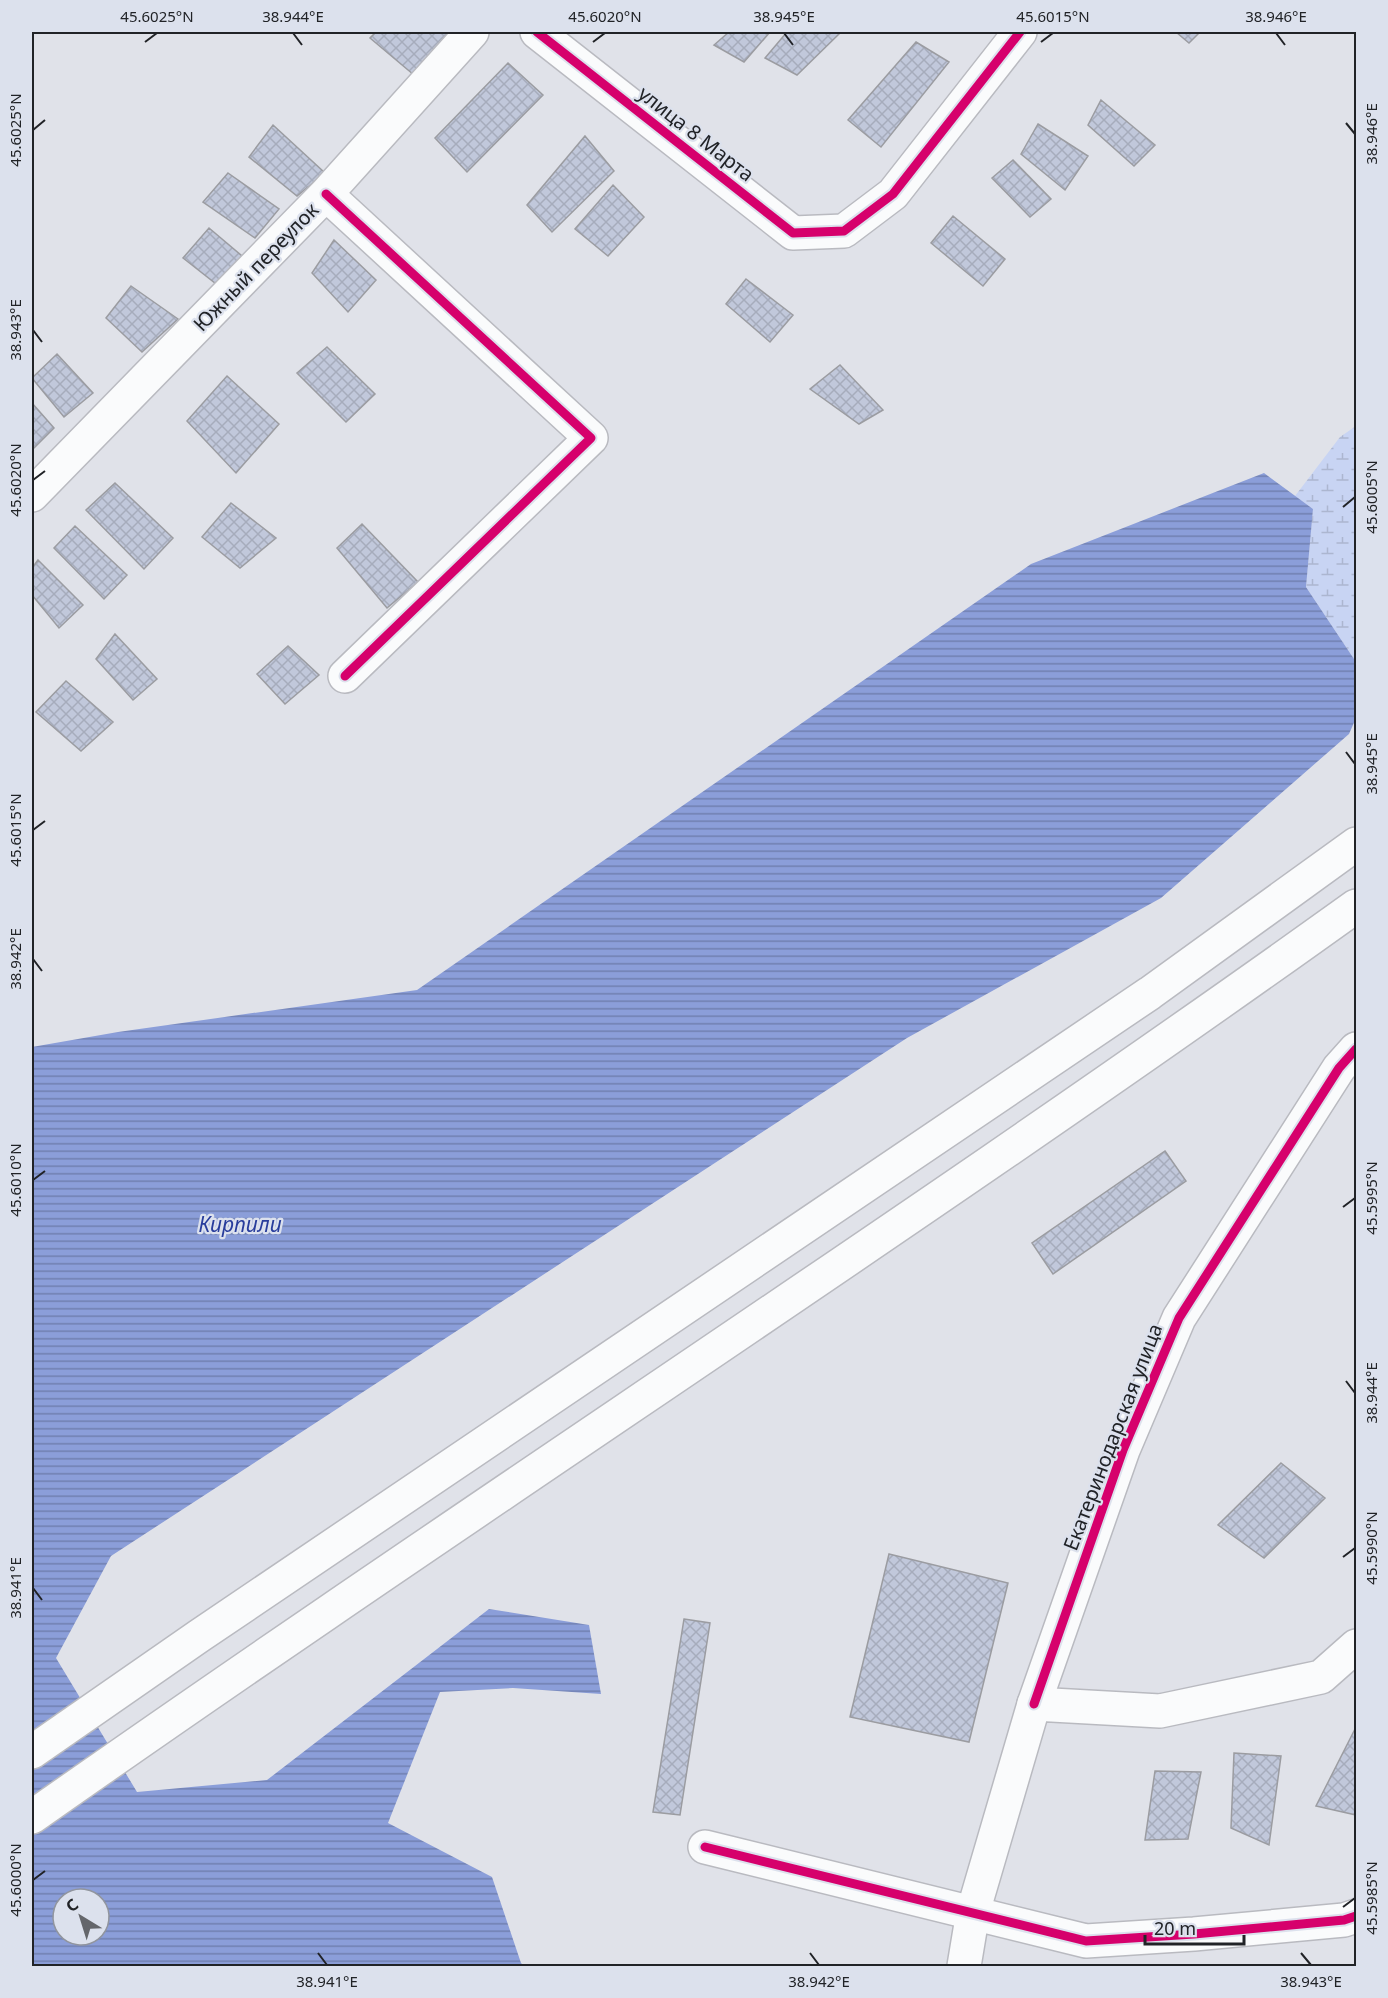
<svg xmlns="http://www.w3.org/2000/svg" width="1388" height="1998" font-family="'Noto Sans',sans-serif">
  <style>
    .wetland { fill: url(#wetland-marsh) }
    .water { fill: url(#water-rules); fill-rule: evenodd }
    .building { fill: url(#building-cross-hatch); stroke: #9b9ca1; stroke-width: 1.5 }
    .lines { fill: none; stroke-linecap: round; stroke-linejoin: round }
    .minor-casing { stroke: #b9bac0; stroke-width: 36 }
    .major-casing { stroke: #b9bac0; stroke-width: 36 }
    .minor { stroke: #fafbfc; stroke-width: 33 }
    .major { stroke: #fafbfc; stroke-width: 33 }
    .cycleway-casing { stroke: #dce1ed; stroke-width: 13 }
    .cycleway { stroke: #d6006c; stroke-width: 9 }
    .ticks { fill: none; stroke: #212327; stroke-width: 2 }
    .labels { text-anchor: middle; stroke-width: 4.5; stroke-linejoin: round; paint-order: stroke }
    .street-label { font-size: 20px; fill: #212327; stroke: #dce1ed }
    .water-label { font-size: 21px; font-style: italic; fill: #283d9c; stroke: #dce1ed }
    .neatline { fill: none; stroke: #212327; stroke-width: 2 }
    .ticks-label { font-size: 15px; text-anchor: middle; fill: #212327 }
  </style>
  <defs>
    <pattern id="wetland-marsh" width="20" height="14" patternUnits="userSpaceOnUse" patternTransform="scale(1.5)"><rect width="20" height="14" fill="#c8d4f3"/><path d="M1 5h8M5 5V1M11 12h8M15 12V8" fill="none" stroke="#acb6d0"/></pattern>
    <pattern id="water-rules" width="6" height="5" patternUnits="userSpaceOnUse" patternTransform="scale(1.5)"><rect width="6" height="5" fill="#8b9ed9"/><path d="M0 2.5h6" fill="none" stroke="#7180b0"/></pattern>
    <pattern id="building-cross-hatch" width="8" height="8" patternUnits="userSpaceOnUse" patternTransform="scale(1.5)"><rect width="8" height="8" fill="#c1c8db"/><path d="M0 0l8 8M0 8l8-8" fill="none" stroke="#a6acbc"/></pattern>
  </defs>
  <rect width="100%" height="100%" fill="#e0e2e9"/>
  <path class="wetland" d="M1356,426V662L1306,587L1313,509L1295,496L1340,437Z"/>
  <path class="water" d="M1264,473L1313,509L1306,587L1356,662V718L1349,734L1161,898L907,1038L111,1556L56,1658L137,1792L267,1780L489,1609L589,1625L601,1694L513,1688L440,1692L388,1823L492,1877L521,1963L524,1966H32V1047L118,1032L417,990L1031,564ZM63,1899H99V1935H63Z"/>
  <path class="building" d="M376,32H451L414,75L370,38Z
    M729,32H770L744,62L714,45Z
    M787,32H835L839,34L797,75L765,58Z
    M1176,32H1200L1189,43Z
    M916,42L949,62L881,147L848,120Z
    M508,63L543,95L467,172L435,138Z
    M1101,100L1155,145L1134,166L1088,125Z
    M1038,124L1088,156L1065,190L1021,154Z
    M273,125L325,173L297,196L249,157Z
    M585,136L614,171L552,232L527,205Z
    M1013,160L1051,199L1030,217L992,178Z
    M228,173L279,209L255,238L203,202Z
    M613,185L644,217L608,256L575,229Z
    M953,216L1005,259L983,286L931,243Z
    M209,228L248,261L215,283L183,258Z
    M334,240L376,280L348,312L312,273Z
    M746,279L793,315L770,342L726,304Z
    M131,286L178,319L142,352L106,318Z
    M327,347L375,394L346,422L297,373Z
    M57,354L93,393L64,417L32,378Z
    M840,365L883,410L859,424L810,389Z
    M227,376L279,424L236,473L187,421Z
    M32,403L54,428L32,450Z
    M115,483L173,538L144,569L86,510Z
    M231,503L276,538L240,568L202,537Z
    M362,524L418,582L387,608L337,548Z
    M75,526L127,575L104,599L54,548Z
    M38,560L83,605L59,628L32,595V568Z
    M115,634L157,679L133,700L96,659Z
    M288,646L319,675L285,704L257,674Z
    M66,681L113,722L81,751L36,712Z
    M1165,1151L1186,1181L1053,1274L1032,1243Z
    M1281,1463L1325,1498L1264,1558L1218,1525Z
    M889,1554L1008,1583L969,1742L850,1717Z
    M684,1619L710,1623L680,1815L653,1812Z
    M1356,1727V1815L1316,1806Z
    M1234,1753L1281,1756L1269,1845L1231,1828Z
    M1155,1771L1201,1772L1188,1839L1145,1840Z"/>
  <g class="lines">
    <g class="minor-casing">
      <path id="minor" d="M537,32L793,233L844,231L893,194L1020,32
        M326,194L591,438L345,676
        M32,495L326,194L472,32
        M1034,1704L1123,1450L1179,1318L1339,1068L1356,1049
        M705,1847L1086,1941L1194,1934L1344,1920L1356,1916"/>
    </g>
    <g class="major-casing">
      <path id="major" d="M32,1752L199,1636L1150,993L1356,844
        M32,1817C470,1509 921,1218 1356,906
        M964,1966L973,1912L1034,1704L1160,1711L1321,1677L1356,1646"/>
    </g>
    <use href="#minor" class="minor"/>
    <use href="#major" class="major"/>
    <g class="cycleway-casing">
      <path id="cycleway" d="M537,32L793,233L844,231L893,194L1020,32
        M326,194L591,438L345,676
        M1034,1704L1123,1450L1179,1318L1339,1068L1356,1049
        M705,1847L1086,1941L1194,1934L1344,1920L1356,1916"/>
    </g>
    <use href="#cycleway" class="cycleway"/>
  </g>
  <path class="ticks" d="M293,33L302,45M784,33L793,45M1276,33L1285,45M145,42L157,33M593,42L605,33M1041,42L1053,33M1346,123L1355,134M33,130L45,120M33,330L42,342M33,480L45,471M1343,507L1355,497M1346,752L1355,764M33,830L45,821M33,959L42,971M33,1180L45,1171M1343,1207L1355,1198M1346,1381L1355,1393M1343,1557L1355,1548M33,1588L42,1600M33,1880L45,1871M1343,1907L1355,1898M318,1953L327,1965M810,1953L819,1965M1301,1953L1311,1965"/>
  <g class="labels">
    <g class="street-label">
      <text transform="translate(696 134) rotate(38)" y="7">улица 8 Марта</text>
      <text transform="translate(256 267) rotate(-46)" y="7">Южный переулок</text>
      <text transform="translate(1113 1437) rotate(-69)" y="7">Екатеринодарская улица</text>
    </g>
    <g class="water-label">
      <text x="240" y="1232">Кирпили</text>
    </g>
  </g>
  <rect width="1388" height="1998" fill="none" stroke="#dce1ed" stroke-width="66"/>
  <g transform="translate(81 1917) rotate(322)"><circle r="28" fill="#dce1ed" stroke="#91959e" stroke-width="1.5"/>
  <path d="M0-4.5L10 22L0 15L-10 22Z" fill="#64666b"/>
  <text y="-9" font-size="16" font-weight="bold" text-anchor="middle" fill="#212327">С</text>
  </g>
  <path d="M1145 1935v9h99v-9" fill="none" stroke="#212327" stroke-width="3"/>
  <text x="1154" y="1935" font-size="18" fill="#212327" stroke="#dce1ed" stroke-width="4.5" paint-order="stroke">20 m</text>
  <rect x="33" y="33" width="1322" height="1932" class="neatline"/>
  <g class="ticks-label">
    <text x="157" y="22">45.6025°N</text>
    <text x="293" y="22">38.944°E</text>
    <text x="605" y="22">45.6020°N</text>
    <text x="784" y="22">38.945°E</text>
    <text x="1053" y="22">45.6015°N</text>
    <text x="1276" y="22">38.946°E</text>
    <text transform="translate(16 130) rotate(-90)" y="5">45.6025°N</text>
    <text transform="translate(1372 134) rotate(-90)" y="5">38.946°E</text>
    <text transform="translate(16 330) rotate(-90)" y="5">38.943°E</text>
    <text transform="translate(16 480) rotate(-90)" y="5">45.6020°N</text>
    <text transform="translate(1372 497) rotate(-90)" y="5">45.6005°N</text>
    <text transform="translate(1372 764) rotate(-90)" y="5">38.945°E</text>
    <text transform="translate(16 830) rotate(-90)" y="5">45.6015°N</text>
    <text transform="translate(16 959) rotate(-90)" y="5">38.942°E</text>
    <text transform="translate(16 1180) rotate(-90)" y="5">45.6010°N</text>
    <text transform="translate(1372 1198) rotate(-90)" y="5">45.5995°N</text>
    <text transform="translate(1372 1393) rotate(-90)" y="5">38.944°E</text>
    <text transform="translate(1372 1548) rotate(-90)" y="5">45.5990°N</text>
    <text transform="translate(16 1588) rotate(-90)" y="5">38.941°E</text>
    <text transform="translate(16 1880) rotate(-90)" y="5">45.6000°N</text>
    <text transform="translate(1372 1898) rotate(-90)" y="5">45.5985°N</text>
    <text x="327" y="1987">38.941°E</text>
    <text x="819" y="1987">38.942°E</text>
    <text x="1311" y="1987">38.943°E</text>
  </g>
</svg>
